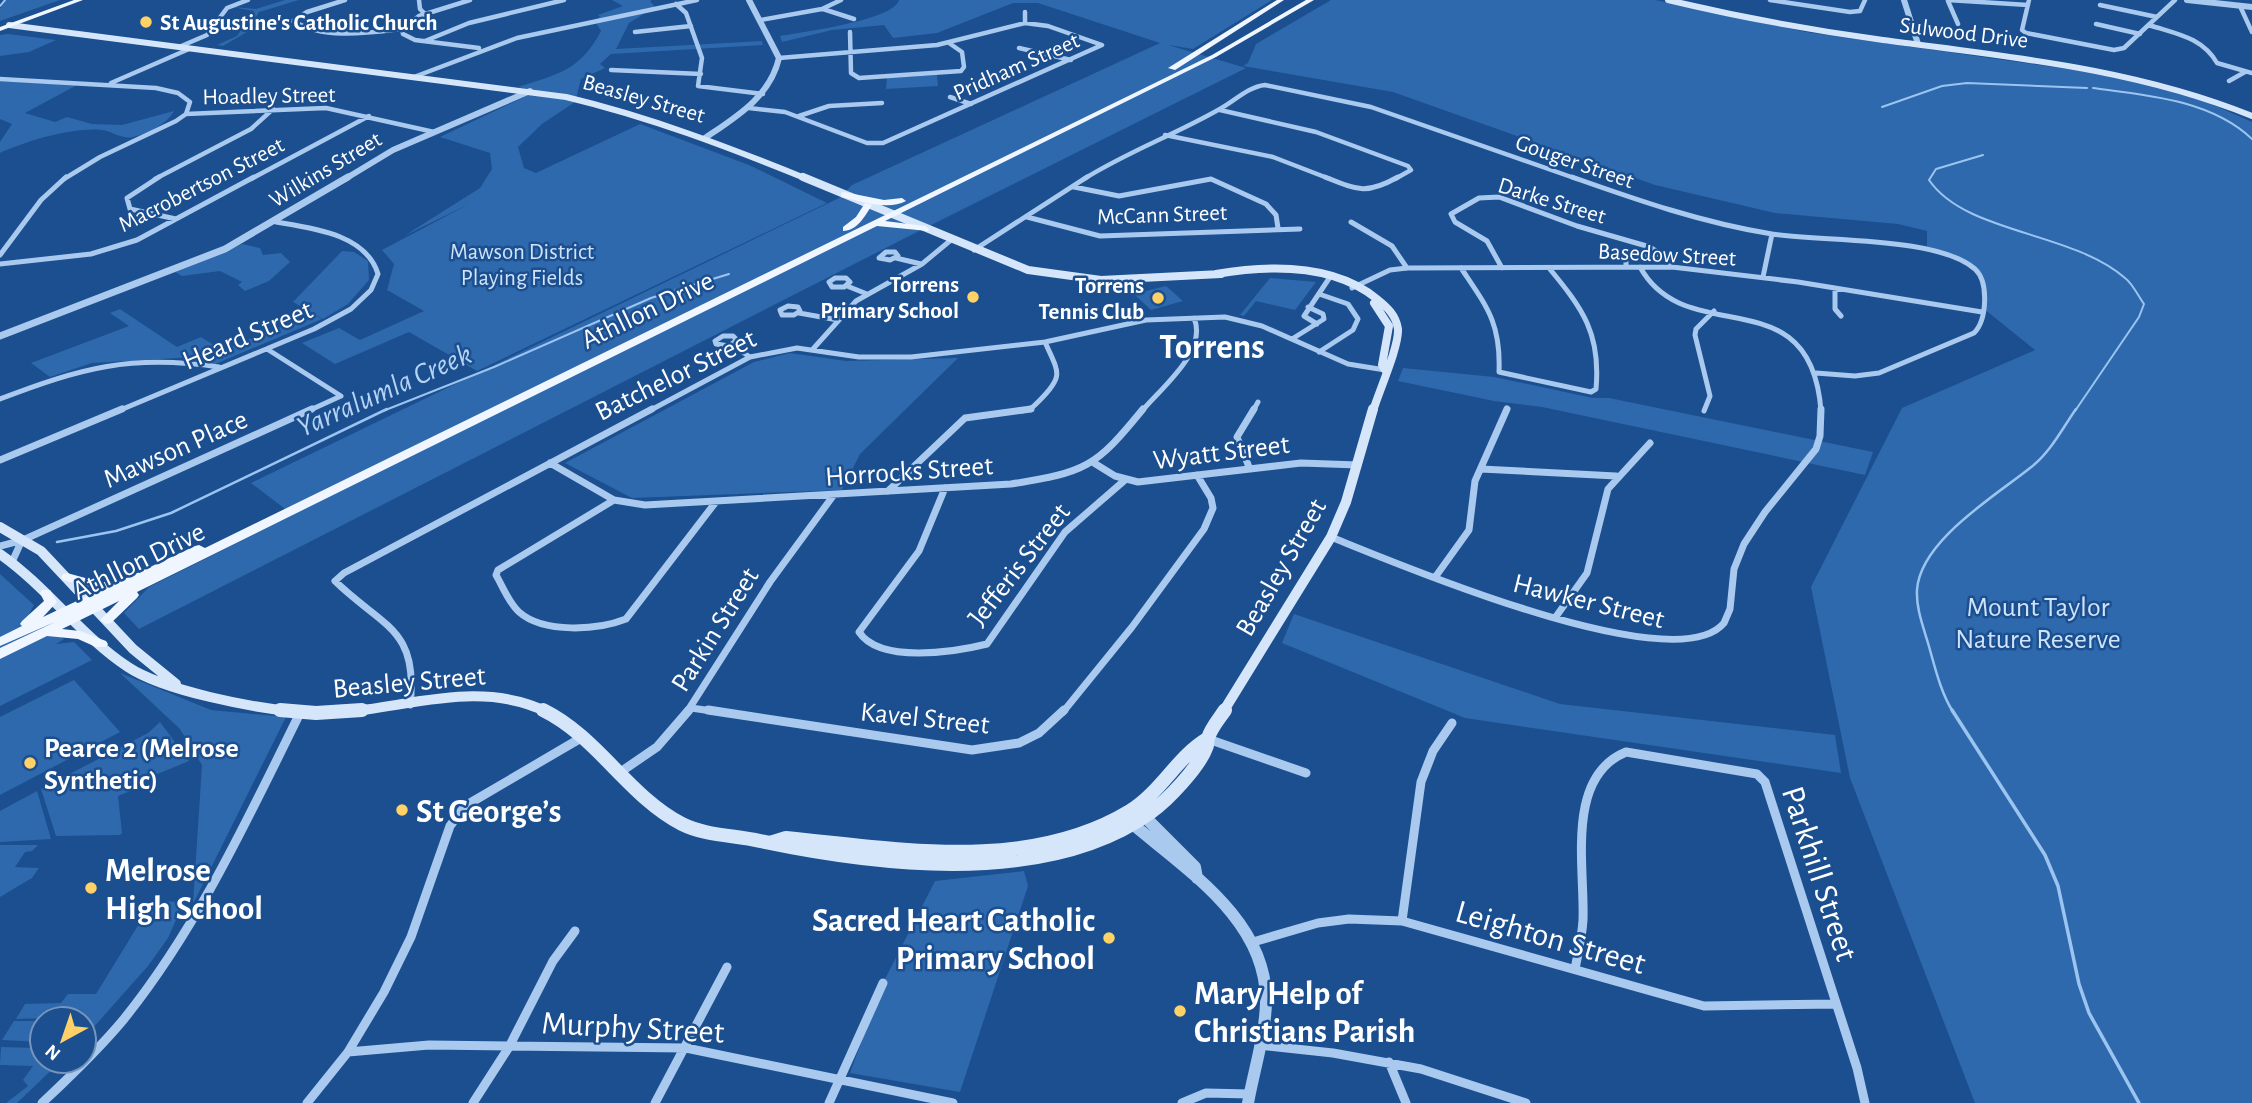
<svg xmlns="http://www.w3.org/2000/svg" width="2252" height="1103" font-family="'Alegreya Sans',sans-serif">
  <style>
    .green { fill: #2e69ad }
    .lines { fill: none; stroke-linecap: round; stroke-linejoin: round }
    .stream-far2 { stroke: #9cc4f0; stroke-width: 2 }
    .stream-far1 { stroke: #9cc4f0; stroke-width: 2.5 }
    .stream { stroke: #9cc4f0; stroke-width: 3.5 }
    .minor-far3 { stroke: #a9c9ee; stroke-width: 4.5 }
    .minor-far2 { stroke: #a9c9ee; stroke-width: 5 }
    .minor-far1 { stroke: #a9c9ee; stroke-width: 7 }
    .minor { stroke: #a9c9ee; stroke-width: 9 }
    .tertiary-far2 { stroke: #a9c9ee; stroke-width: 6 }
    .tertiary-far1 { stroke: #a9c9ee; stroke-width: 7 }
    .tertiary { stroke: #a9c9ee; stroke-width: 12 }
    .secondary-far3 { stroke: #d6e6fa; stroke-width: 6 }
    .secondary-far2 { stroke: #d6e6fa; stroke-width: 8 }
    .secondary-far1 { stroke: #d6e6fa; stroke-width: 10 }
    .secondary { stroke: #d6e6fa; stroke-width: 14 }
    .primary { fill: #f0f6ff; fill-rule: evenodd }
    .poi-dot { fill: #ffd166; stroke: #1b4f8f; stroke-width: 2.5 }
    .labels { text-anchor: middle; stroke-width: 5; stroke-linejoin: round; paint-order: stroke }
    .far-poi-label { font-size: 23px; font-weight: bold; fill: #fff; stroke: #1b4f8f; text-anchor: end }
    .far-street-label { font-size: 23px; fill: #fff; stroke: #1b4f8f }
    .far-park-label { font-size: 23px; fill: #cfe3fa; stroke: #1b4f8f }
    .street-label { font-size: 28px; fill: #fff; stroke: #1b4f8f }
    .park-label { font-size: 28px; fill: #cfe3fa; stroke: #1b4f8f }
    .poi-label { font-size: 28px; font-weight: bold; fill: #fff; stroke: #1b4f8f; text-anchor: start }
    .water-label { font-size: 30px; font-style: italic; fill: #b5d3f5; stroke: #1b4f8f }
    .near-poi-label { font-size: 33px; font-weight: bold; fill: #fff; stroke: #1b4f8f; text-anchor: start }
    .near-street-label { font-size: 33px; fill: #fff; stroke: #1b4f8f }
    .district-label { font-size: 35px; font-weight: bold; fill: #fff; stroke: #1b4f8f }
  </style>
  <rect width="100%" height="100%" fill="#1b4f8f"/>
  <path class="green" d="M6,0H60L0,21V9Z
    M285,0H299L259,12L249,30L287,25L247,32L223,46L217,45L237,36L254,11L232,7L256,9Z
    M612,0H652L650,1L655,7L629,23L616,49L762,41L763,45L611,54L600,64L605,68L581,79L575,102L542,124L518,147L524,168L536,173L640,124L749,165L827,203L477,371L409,332L335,364L302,343L339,328L360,340L424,311L387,290L394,264L382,250L471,203L404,236L480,188L492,169L490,153L440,137L537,91L518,87C558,74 580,71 601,31L595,21L600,17L598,15L623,6Z
    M899,0H1272L1193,49L1168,45L1246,68L917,232L139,629L124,613L149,587L293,515L251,483L839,198L852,185L1160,43L1038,3H1013L937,33L893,38L884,25L832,30L782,42L780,36C803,32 894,20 899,0Z
    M1331,0H1655L1806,32L2110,75L2207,102L2252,122V1103H1975L1850,778L1811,587L1902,408L2035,350L1983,308L1982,278L1964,263L1927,250V231L1898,224L1775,213L1655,185L1393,92L1243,66L1248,63L1256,44Z
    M8,34L56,40L29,52L0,56V35Z
    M937,75L938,86L886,89L887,78Z
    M0,81L77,85L25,113L55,122L67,117L92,124L122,125L174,111C167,124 147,134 133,137C123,140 112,131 102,130C73,127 26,141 0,153V142L12,124L0,119Z
    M242,244L260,248L263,255L281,253L290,262L269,281L245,291L238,285L242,282L220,271L182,276L175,272Z
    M342,251L354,252L368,261L369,280L348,304L323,319L293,302Z
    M1270,278L1316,282L1295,310L1256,301L1244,316L1240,315Z
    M1166,286L1183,301L1151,310L1134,294Z
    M120,309L177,347L201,337L222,350L313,314L322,319L213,365L195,357L92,363L50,377L31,363L129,326L110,313Z
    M790,353L846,361L958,358L860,454L842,490L632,498L565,463L754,362Z
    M1403,368L1494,377L1593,398H1609L1873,452L1865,475L1542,407L1494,401L1398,381Z
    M0,574L34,605L29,614L64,639L56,644L74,642L92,660L0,706Z
    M1294,614L1560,704L1835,735L1841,773L1465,718L1282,643Z
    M120,673L211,710L286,717L193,904L202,765L180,729Z
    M74,680L120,732L0,795V717Z
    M160,722L189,761L143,780V786L118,796L122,833L120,835L56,836L41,789L148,733Z
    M37,791L51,839L0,842V811Z
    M0,845H38L32,851L25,852L15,867L39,868L32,878L0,897Z
    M1024,871L1028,886L960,1092L850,1073L883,983L935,881Z
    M153,901L184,902L168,938L148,966L84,1038V1019H51L56,1013L50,1012L46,1018L16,1019L25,1004L61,1003L68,994H96Z
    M14,1021H42V1042L2,1040Z
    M1,1047L37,1048L42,1049V1061H61L17,1103H6L28,1086L23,1080L33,1066L0,1065Z"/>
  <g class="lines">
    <path class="stream-far2" d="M0,6L5,0
      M2093,88C2147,95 2211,100 2252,139
      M1882,107L1942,86L1967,83L2087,88
      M1983,155L1936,169L1929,180C1966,234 2071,231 2125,278C2133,284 2138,296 2144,304L2139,317L2075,411
      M383,411L494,367L651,298L729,274"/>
    <path class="stream-far1" d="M57,542L116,531L171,513L387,409
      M1953,712C1940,691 1935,667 1928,643C1923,626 1916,608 1917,590C1920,541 1995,496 2030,468C2050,453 2062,429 2076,409"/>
    <path class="stream" d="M1952,710L2045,855L2058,886L2079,984L2089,1013L2139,1103"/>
    <path class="minor-far3" d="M345,0L307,12L293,21C324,40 368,33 402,29
      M419,0L420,9L425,14
      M470,0L419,16L402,29L403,34L415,40L479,48
      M1770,0L1850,12L1860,11L1865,0
      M1948,0L2028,5
      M2029,0L2022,30L2026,33L2114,50L2124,48L2175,0
      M1948,1L1958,24
      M676,4L686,13L702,58L698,86L763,94
      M2100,5L2157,17
      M2240,6L2252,32
      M823,9L854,19
      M1025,12V23
      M761,20L822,9L841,0
      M2096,24L2140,34
      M2149,25C2176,34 2202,37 2217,63L2252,73
      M332,30L357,18
      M635,32L691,26
      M850,32L851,73L859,78L961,71L964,67L962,52L949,43
      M425,41L469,23L564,0
      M179,47L207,35L227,8L248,0
      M1019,48L1071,60
      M611,70L701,74
      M414,77L517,38L697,0
      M0,79L156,88L178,93L190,102L186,114L176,121L100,157L64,179
      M2229,81L2245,72
      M111,83L189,49
      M950,97L971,104
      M749,108L785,112L867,143H883L1102,45L1048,26L1025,23L937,45L779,58
      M1220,110L1316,132L1408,166L1411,170L1395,179
      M186,114L326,108L434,132
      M799,116L829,106L882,103
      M1165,135L1273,157L1330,179
      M155,179L251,129L273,109
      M251,179L369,116
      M1084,179C1127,152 1174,135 1218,110C1234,102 1247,87 1265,85L1371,107L1577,179"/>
    <path class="minor-far2" d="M159,177L127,198L130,209L176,219
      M1325,177C1357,190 1366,195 1398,177
      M1572,177C1637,200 1703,223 1772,234C1823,242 1937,236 1975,269C1989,282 1987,320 1974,333L1879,373L1855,376L1816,373
      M1074,187L1119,196L1211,179L1266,204L1276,215L1278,228
      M1027,217L1100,236L1300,229
      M1351,222L1392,246L1407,268
      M974,250L1087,177
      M886,252H895L898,256L890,260L879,258Z
      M0,255L41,200L66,177
      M896,258L921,264
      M0,264L91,254L137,240L254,177
      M1626,267V256L1662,254
      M1640,267C1687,352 1811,274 1821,411
      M1461,268C1487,307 1501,323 1499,372L1591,392L1596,389C1601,334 1583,309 1549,268
      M1502,268L1487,241L1455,222L1451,214L1479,198L1499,197L1577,226L1650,247L1667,258L1672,267
      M1763,277L1772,234
      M835,278H846L850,282L844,287H832L829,282Z
      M847,286L867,294
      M1352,288L1390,270L1407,268L1672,267L1798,282L1982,312
      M1835,288V309L1841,316
      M1319,294L1348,304L1358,319L1353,330L1319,352
      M788,306L798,307L800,311L794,315H782L780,310Z
      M799,313L838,320
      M1317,324L1304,316L1330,277
      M723,336H733L737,340L729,346L716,344L715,341Z
      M1292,339L1324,319L1323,314L1308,307
      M732,345L750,357
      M267,349L341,396
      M813,349L856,301L922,264L951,240
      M0,399C81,368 131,354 219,367
      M118,411L314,329L351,309L371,290L378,274C366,234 312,228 276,222
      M308,411L341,396
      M649,411L750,357L797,348L859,357H911L1045,342L1146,320L1225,317L1262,326L1348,364L1385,370
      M1022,411C1031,410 1034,406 1040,400C1065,375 1058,372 1045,342
      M1142,411C1162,387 1208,351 1194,318
      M1253,411L1258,402
      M1704,411L1710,396L1695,335L1696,329L1714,311"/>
    <path class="minor-far1" d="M0,460L122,409
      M550,463L614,500L645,505L1011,484C1086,472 1095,468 1143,409
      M1094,463L1115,476L1138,482L1301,463L1358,465
      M1249,467L1237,437L1254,409
      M1481,469L1616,476
      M945,488L919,551L859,632C880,664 955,652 987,644L1065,532L1125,480
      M888,491L965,418L1031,409
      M614,500L498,570L496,575C503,587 509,603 519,612C544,634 598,630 626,619L715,503
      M1331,537C1396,563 1675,682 1724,623L1730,609L1734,569L1744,544L1765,512L1816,449L1820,436L1821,409
      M0,546L23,540L312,409
      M12,562L22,540
      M1436,576L1469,530L1475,481L1507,409
      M1555,618L1587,573L1608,489L1650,443
      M410,705C419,628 382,627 335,581L344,573L652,409
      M691,708L719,712
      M687,712L770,582L833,496
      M1063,712L1132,627L1204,529L1213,508L1211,498L1197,475"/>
    <path class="minor" d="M708,710L972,750L1019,743L1039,733L1064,710
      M1208,739L1306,773
      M619,773L657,747L689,710
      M1402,921L1421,782L1433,751L1452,723
      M1253,942L1318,923L1349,919L1402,921L1704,1006L1835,1004
      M1575,969C1578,953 1582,937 1583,920C1585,867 1565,777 1626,752L1757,774L1765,782L1857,1068L1865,1103
      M1259,1045L1333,1053L1421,1069L1526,1103
      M348,1052L429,1045L686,1048L953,1103
      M1389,1062L1406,1103
      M42,1103C71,1076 99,1049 124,1019C198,927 248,818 300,713
      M307,1103L348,1052L384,992L411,937L450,826L465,806L581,738
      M473,1103L509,1047L553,961L575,931
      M655,1103L727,967
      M829,1103L883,983
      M1182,1103L1206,1093L1250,1094"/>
    <path class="tertiary-far2" d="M1904,0L1918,44
      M2187,0L2252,7
      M705,138C736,117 770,97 779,58L749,0
      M345,179L393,150L530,91"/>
    <path class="tertiary-far1" d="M0,336L225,249L348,177"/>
    <path class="tertiary" d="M1141,813L1195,867L1197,878
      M1129,821C1185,869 1268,920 1266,1003C1265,1036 1254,1070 1248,1103"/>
    <path class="secondary-far3" d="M1668,0C1739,17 1810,30 1883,40C2009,57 2133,68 2252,116
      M9,25L566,97C650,117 728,147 807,179"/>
    <path class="secondary-far2" d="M803,177L1028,270L1101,280L1221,274
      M1216,274C1269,265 1333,263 1377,299C1387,307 1396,315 1398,329C1399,347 1379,391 1373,411
      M1374,303L1389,326L1382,365L1385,370"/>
    <path class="secondary-far1" d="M0,527L41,551L133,649L176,684
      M0,554C47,587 81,636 128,667C164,691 254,708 298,712
      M345,712C412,706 482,680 547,712
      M1223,712L1331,537L1346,502L1373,409"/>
    <path class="secondary" d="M280,710L316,713L362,710
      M543,710C598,737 628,796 682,824C706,836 734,835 760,841C878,866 1047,887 1151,812C1168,800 1199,767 1206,748C1208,745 1207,741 1208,738C1211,728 1219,719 1225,710
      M770,843L786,838C898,849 1028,873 1130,811C1162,791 1177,757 1207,739"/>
    <path class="primary" d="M74,0H83L0,31V27Z
      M1277,0H1284L1175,70L1168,68Z
      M1306,0H1314L1216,57L885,221L925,226L929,229L928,231L877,226L137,592L139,595L137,598L111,623L106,624L100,620L119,601L62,629L80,631L106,641L108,644L106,647H96L78,639L47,636L0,659V648L55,622L0,646V637L22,626L20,624L22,621L44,601L40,593L42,590H50L57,602L43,617L100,590L63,580L61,577L63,574L67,573L100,582H118L195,546L199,545L205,548L1212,55Z
      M844,192L884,200L902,198L906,201C888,211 861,201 841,197V193Z
      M865,203L872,205C865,216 857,231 843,231V227L856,217Z"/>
  </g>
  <g class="poi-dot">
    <circle cx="146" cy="22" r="7"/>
    <circle cx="973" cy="297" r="7"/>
    <circle cx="1158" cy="298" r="7"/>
    <circle cx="30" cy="763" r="7"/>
    <circle cx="402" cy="810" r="7"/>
    <circle cx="91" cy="888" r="7"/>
    <circle cx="1109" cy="938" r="7"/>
    <circle cx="1180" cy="1011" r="7"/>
  </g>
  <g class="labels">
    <g class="far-poi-label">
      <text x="160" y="30" text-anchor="start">St Augustine's Catholic Church</text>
      <text x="959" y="292">Torrens<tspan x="959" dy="26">Primary School</tspan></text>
      <text x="1144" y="293">Torrens<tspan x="1144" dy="26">Tennis Club</tspan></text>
    </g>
    <g class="far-street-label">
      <text transform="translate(1964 32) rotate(7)" y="8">Sulwood Drive</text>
      <text transform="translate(1016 66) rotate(-24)" y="8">Pridham Street</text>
      <text transform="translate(269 95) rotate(-1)" y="8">Hoadley Street</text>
      <text transform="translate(644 98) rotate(16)" y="8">Beasley Street</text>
      <text transform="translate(1575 161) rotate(19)" y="8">Gouger Street</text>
      <text transform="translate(325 169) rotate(-31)" y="8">Wilkins Street</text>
      <text transform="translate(201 184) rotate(-27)" y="8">Macrobertson Street</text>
      <text transform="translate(1552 200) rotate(17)" y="8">Darke Street</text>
      <text transform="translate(1162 214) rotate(-2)" y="8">McCann Street</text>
      <text transform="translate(1667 254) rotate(3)" y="8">Basedow Street</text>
    </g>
    <g class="far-park-label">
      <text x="522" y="259">Mawson District<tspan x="522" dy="26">Playing Fields</tspan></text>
    </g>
    <g class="street-label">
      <text transform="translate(647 309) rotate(-26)" y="10">Athllon Drive</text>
      <text transform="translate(247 334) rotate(-23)" y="10">Heard Street</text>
      <text transform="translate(675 374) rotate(-26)" y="10">Batchelor Street</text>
      <text transform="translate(175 448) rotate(-24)" y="10">Mawson Place</text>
      <text transform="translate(1221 451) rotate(-7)" y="10">Wyatt Street</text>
      <text transform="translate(909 470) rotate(-4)" y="10">Horrocks Street</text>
      <text transform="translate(138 560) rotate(-26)" y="10">Athllon Drive</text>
      <text transform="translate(1018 564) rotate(-52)" y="10">Jefferis Street</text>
      <text transform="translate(1280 567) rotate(-60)" y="10">Beasley Street</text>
      <text transform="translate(1589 600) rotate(14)" y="10">Hawker Street</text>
      <text transform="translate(714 629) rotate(-58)" y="10">Parkin Street</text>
      <text transform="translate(409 681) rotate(-5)" y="10">Beasley Street</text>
      <text transform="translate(925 717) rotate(6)" y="10">Kavel Street</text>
    </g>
    <g class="park-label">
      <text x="2038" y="616">Mount Taylor<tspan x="2038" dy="32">Nature Reserve</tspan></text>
    </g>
    <g class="poi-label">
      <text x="44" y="757">Pearce 2 (Melrose<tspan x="44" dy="32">Synthetic)</tspan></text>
    </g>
    <g class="water-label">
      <text transform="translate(384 390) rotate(-24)" y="10">Yarralumla Creek</text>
    </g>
    <g class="near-poi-label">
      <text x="416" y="822">St George’s</text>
      <text x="105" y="881">Melrose<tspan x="105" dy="38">High School</tspan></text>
      <text x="1095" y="931" text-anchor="end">Sacred Heart Catholic<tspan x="1095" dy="38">Primary School</tspan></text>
      <text x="1194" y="1004">Mary Help of<tspan x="1194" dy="38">Christians Parish</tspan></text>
    </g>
    <g class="near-street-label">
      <text transform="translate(1821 873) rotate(72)" y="12">Parkhill Street</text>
      <text transform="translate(1551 936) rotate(16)" y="12">Leighton Street</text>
      <text transform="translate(633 1026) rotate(3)" y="12">Murphy Street</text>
    </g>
    <g class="district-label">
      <text x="1212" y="358">Torrens</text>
    </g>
  </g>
  <g transform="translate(63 1040) rotate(220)"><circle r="33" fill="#1b4f8f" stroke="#7695bc" stroke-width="2"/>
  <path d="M0-5L12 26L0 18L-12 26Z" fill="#ffd166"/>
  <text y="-10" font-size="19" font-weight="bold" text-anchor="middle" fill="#ffffff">N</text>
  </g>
</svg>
